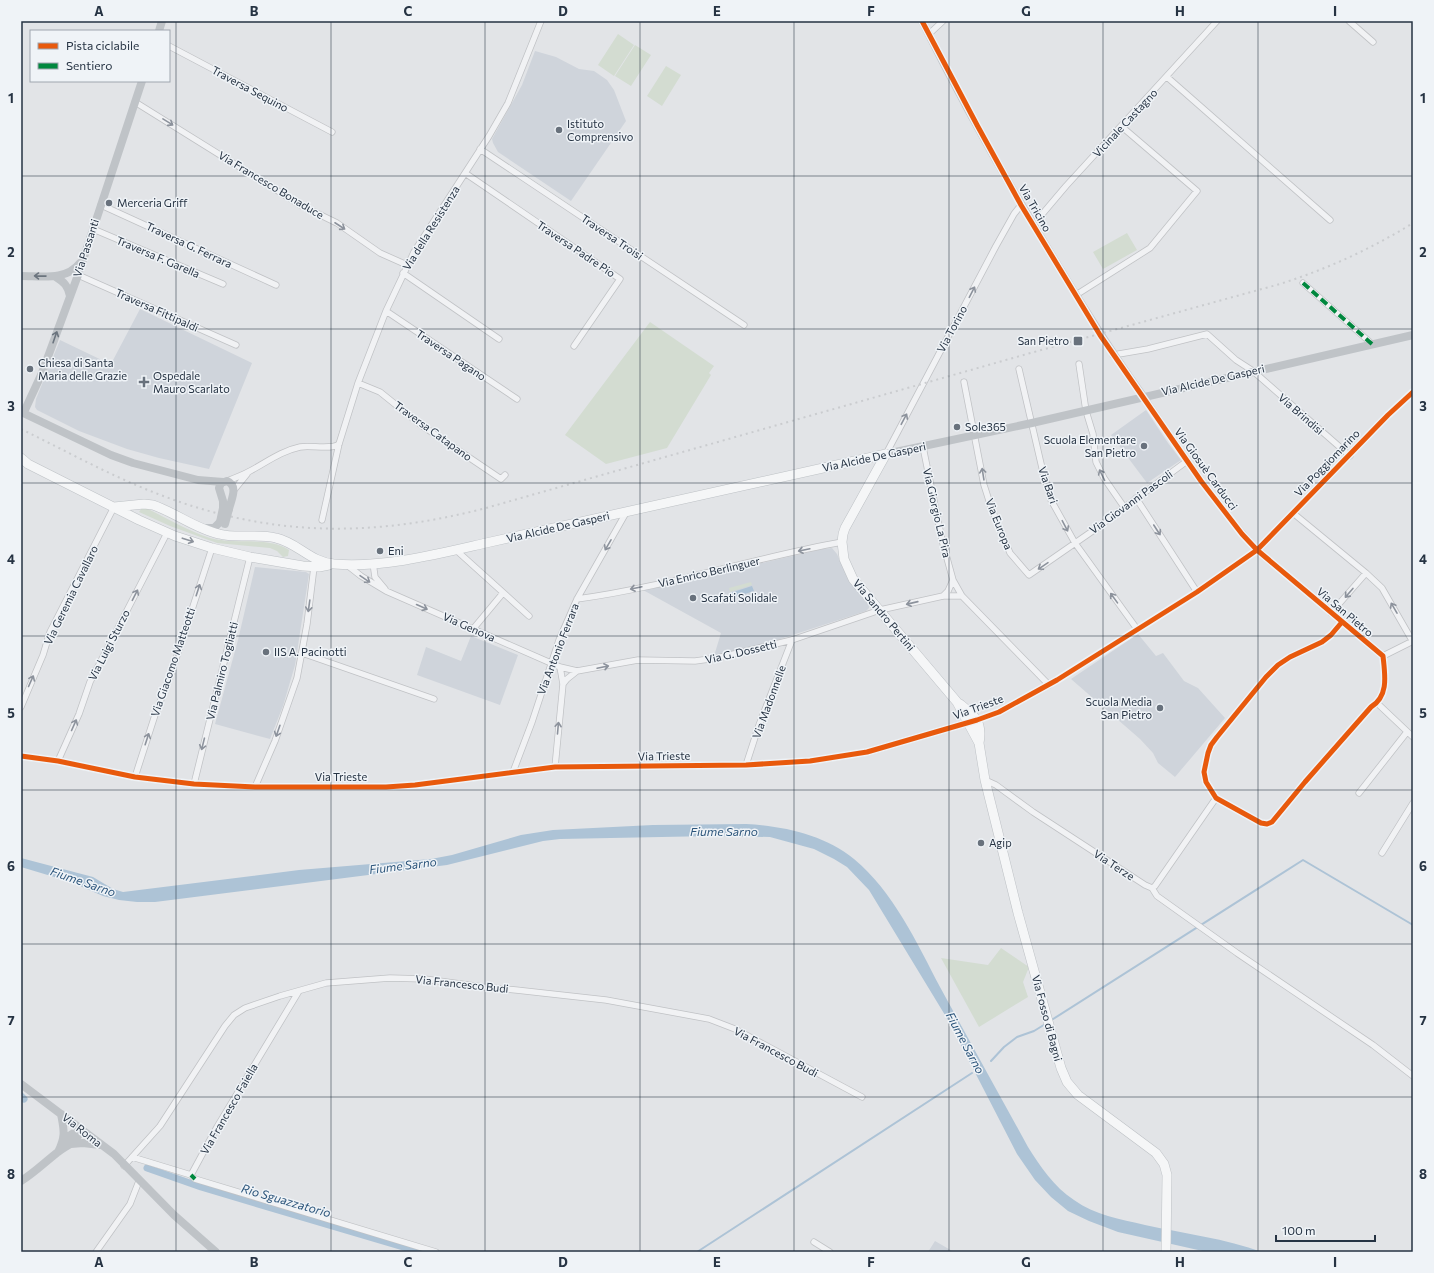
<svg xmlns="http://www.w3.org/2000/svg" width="1434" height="1273" font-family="Commissioner,sans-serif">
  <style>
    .built { fill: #cfd4db }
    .green { fill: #d3dcd1 }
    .water { fill: #adc3d6 }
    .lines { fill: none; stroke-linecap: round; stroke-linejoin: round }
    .stream { stroke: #adc3d6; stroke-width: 2 }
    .canal { stroke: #adc3d6; stroke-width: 7 }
    .street-casing { stroke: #c0c2c5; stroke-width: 7 }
    .primary-casing { stroke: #bdc1c5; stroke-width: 10 }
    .street { stroke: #f1f2f4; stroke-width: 5.5 }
    .secondary { stroke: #bfc3c7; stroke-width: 8 }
    .primary { stroke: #f5f6f7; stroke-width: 9 }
    .rail { stroke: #cacccf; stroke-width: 2; stroke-dasharray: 2 4; stroke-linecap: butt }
    .secondary-bridge { stroke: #bfc3c7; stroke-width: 8 }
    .quiet { stroke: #00873e; stroke-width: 4; stroke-dasharray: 8 4; stroke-linecap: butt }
    .cycleway-casing { stroke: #eff3f7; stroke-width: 8 }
    .cycleway { stroke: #e8590c; stroke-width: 5 }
    .oneway { stroke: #8c929c }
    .oneway2 { stroke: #6b747e }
    .oneway3 { stroke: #8e949d }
    .grid { fill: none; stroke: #263343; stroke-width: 1; stroke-opacity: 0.55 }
    .poi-dot { fill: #68717c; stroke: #eff3f7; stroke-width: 1.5 }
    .labels { text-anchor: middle; stroke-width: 3; stroke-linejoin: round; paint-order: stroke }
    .street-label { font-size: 11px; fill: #263343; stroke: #eff3f7 }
    .poi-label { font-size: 11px; fill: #263343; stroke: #eff3f7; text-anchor: start }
    .water-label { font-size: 12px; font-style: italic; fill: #2c557b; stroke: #eff3f7 }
    .neatline { fill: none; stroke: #263343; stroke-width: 1.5 }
    .grid-label { font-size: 13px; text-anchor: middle; font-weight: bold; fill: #263343 }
  </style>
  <rect width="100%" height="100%" fill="#e2e4e7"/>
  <path class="built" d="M535,51L556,57L579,69L594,71L607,80L614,90L626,121L571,201L498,152L493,143L492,139L522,85Z
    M140,309L252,363L209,469L159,458L127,449L79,431L37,410L35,407L36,399L60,340L110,364L112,362Z
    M1146,410L1168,443L1181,460L1147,483L1111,435Z
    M832,548L837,554L845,572L869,604V608L866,611L854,615L771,642L733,652L714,656L721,633L643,590L823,549Z
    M255,567L306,572L309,574L295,665L283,706L270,739L215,724L238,640Z
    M1138,634L1156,656L1163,653L1184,681L1198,688L1225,718L1175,777L1158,763L1153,753L1140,739L1071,679Z
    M471,636L518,655L500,705L417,675L426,647L461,661Z
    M935,1241L954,1252H928Z"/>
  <path class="green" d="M618,34L634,45L614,76L598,65Z
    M635,45L651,55L631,86L615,76Z
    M666,66L681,75L662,106L647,96Z
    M1127,233L1137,250L1103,269L1093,252Z
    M650,322L714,366L709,373L711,375L667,448L606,464L565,435Z
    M142,508L148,509C168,519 189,531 210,538C235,545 269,536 289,550L288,556L283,557L277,551L270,548L217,543L170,526L139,512Z
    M751,582L752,585L730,592L729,588Z
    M1001,948L1029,967L1023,982L1028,997L979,1027L941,958L988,965Z"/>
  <path class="water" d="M752,586L754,591L732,598L730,593Z
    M746,824C783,826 825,835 854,859C893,891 917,943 940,987C969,1040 999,1094 1028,1147C1040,1166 1054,1187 1074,1200C1095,1215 1120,1219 1145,1225C1182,1233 1227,1239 1262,1252H1207L1118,1232L1089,1221L1068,1211L1051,1197L1035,1180L1017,1154L948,1020L869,890L847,867L834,859L814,849L770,837L712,836L560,839L543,841L447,865L155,902H137L119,900L103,896L71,882L21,867V858L93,877L113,889L123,892L299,870L431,859L452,855L521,835L553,830L653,825Z"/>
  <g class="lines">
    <path class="stream" d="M1050,1021L1303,860L1413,925
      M991,1061L1004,1047L1017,1037L1034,1031L1047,1023
      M697,1252L972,1073"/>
    <path class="canal" d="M21,1096L24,1099
      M147,1168L201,1187L420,1252"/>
    <g class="street-casing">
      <path id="street" d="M1349,21L1373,42
        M929,34L943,21
        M169,46L332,132
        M1167,77L1330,220
        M135,102L302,206L337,223L380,253L407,265
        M480,149L744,325
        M465,173L620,279L574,346
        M101,205L276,285
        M1033,225L1066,186L1217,21
        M93,229L223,284
        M403,273L499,339
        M78,275L236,345
        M1303,283L1372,344
        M1076,295L1150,248L1197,191L1121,126
        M386,311L517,399
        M1113,355L1148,349L1207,334L1236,360L1253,371L1350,456
        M1079,364L1086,411L1093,434L1096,462L1104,478L1124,507
        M1019,369L1042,468L1051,500L1075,543L1137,629
        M964,382L984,485L992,510L1010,553L1029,575L1094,530L1187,461
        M358,383L380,392L421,425L501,479L505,475
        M1143,396C1179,449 1214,503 1257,550L1383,656C1385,675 1389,696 1371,707L1305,782L1272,822L1267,824L1261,823L1216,798L1206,782L1204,772L1208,753L1211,745L1217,737L1266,677L1278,665L1290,657L1322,642L1331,635L1342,622
        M923,447L942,540L953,580L962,596L1049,685
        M886,454L996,246L1014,214L1021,205
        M227,481C235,478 243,475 250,471C267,462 281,451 300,447C310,445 333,450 339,444
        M234,490L247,474
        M1136,498L1197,592
        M1293,513L1366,573L1382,588L1413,642
        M322,520L339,444L358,383L386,311L414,252L489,136L508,103L541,21
        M456,550L529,616
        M373,563L375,577L385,589
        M347,565L361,576L386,591L560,667L577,671L638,660L695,661L717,658L792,640L880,610L943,596H962
        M943,596L948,591L953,580
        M577,599C666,587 753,558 842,542
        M1331,613L1366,573
        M473,629L503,593
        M302,653L434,699
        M1383,656L1413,641
        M563,684L567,679L577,671
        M1377,703L1413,737
        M21,707L43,655L50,632L114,507
        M21,756L58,761L135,777L194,784L255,787H386L415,785L555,767L746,765L810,761L867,752L977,720L999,712L1057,680L1197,592L1257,550L1388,415L1413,392
        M58,761L79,714L90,682L167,533
        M746,765L759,725L792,640
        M555,767L563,684L560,667
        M513,772L532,722L559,640L577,599L627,511
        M135,777L155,715L173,668L212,548
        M985,780L996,785L1033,812L1145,885L1152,888L1155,886L1216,798
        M194,784L250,557
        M255,787L275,741L297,678L307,624L314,567
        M1359,793L1407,732
        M1382,853L1413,803
        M1152,888L1157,896L1237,953L1373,1045L1413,1076
        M132,1157L191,1175L217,1127L299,991
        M124,1166L160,1126L225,1026L234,1015L245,1008L280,996L326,983L390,978L425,979L483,987L516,990L606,1000L709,1019L735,1029L862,1097
        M191,1175L195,1179L436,1252
        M814,1242L830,1252
        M96,1252L130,1204L139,1181"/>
    </g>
    <g class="primary-casing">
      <path id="primary" d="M886,454L845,528L843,534L842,542L844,559L853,579L957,702L979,743L985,780L1018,913L1061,1068L1067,1082L1078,1095L1156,1153L1164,1164L1167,1175L1166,1252
        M21,458L28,464L139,520L175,536L212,548L250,557L303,566L319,567L329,565
        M114,507L144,504L153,505C176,513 196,529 219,534C238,539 258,533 276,538C298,543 310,562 334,564C384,568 438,554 486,543L886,454
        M960,704C975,716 983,722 979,743"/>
    </g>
    <use href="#street" class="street"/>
    <path class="secondary" d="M922,21C965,107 1012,191 1062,272C1088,315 1114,356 1143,396
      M159,31L162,21
      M21,276C42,276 66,281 80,263
      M56,277C64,282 68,286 70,296
      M21,412L111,455L133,463L198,480L223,482
      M24,412L42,373L78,275L142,81
      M886,454L1032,423L1413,335
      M223,508V501L219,488L221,483L227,481C239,486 231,500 229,509
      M204,528H214L220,522
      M21,1084L114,1154L174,1215L216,1252
      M63,1141L72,1134L81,1129
      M71,1144L83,1143L100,1145
      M58,1152C66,1136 64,1130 61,1114
      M21,1181C34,1173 45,1162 58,1152C67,1145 78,1142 81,1129"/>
    <use href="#primary" class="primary"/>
    <path class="rail" d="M21,429C66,451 111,476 158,494C269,537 371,538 486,508L1034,352L1280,284C1327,269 1371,249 1413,223"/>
    <path class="secondary-bridge" d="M220,522L223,508
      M225,524L229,509"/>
    <path class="quiet" d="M1303,283L1372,344
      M191,1175L195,1179"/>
    <g class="cycleway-casing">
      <path id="cycleway" d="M922,21L977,125L1021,205L1100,335L1201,481L1242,534L1257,550L1383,656C1385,675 1389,696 1371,707L1305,782L1272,822L1267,824L1261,823L1216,798L1206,782L1204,772L1208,753L1211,745L1217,737L1266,677L1278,665L1290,657L1322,642L1331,635L1342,622
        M21,756L58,761L135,777L194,784L255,787H386L415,785L555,767L746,765L810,761L867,752L977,720L999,712L1057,680L1197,592L1257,550L1388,415L1413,392"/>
    </g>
    <use href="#cycleway" class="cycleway"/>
  </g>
  <defs><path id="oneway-shaft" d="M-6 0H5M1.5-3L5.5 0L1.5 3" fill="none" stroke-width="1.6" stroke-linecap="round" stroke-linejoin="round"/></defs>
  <g class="oneway">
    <use href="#oneway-shaft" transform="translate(168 122) rotate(32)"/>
    <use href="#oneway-shaft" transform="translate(340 226) rotate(33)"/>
    <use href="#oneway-shaft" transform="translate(972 292) rotate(-63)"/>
    <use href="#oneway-shaft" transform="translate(904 419) rotate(-62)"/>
    <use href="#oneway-shaft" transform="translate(983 474) rotate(-99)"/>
    <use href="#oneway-shaft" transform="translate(1102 475) rotate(-116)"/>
    <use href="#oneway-shaft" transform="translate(1065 526) rotate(62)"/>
    <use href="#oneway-shaft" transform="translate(1157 530) rotate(57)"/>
    <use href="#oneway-shaft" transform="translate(608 545) rotate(120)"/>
    <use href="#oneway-shaft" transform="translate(804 550) rotate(168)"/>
    <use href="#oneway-shaft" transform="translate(1043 566) rotate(146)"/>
    <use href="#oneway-shaft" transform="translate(365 579) rotate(34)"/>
    <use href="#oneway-shaft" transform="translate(636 588) rotate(168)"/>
    <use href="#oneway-shaft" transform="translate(198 590) rotate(-72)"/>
    <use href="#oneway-shaft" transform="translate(1349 593) rotate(131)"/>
    <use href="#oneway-shaft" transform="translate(135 595) rotate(-63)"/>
    <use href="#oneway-shaft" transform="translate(1114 598) rotate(-126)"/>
    <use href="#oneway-shaft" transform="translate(912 603) rotate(167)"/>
    <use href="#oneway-shaft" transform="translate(309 606) rotate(98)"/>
    <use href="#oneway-shaft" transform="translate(422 607) rotate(24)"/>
    <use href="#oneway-shaft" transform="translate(1394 608) rotate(-120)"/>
    <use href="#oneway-shaft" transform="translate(603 667) rotate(-12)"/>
    <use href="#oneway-shaft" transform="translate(31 681) rotate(-66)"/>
    <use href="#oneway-shaft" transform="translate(74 725) rotate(-66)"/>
    <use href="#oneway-shaft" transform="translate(558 728) rotate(-85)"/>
    <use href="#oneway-shaft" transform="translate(278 731) rotate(109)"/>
    <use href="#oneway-shaft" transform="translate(147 739) rotate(-72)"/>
    <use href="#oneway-shaft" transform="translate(203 744) rotate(104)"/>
  </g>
  <g class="oneway2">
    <use href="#oneway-shaft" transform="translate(40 276) rotate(-179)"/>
    <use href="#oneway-shaft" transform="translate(55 337) rotate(-71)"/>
  </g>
  <use class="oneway3" href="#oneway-shaft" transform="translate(188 540) rotate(18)"/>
  <path class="grid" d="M176,21V1252M331,21V1252M485,21V1252M640,21V1252M794,21V1252M949,21V1252M1103,21V1252M1258,21V1252M21,176H1413M21,329H1413M21,483H1413M21,636H1413M21,790H1413M21,944H1413M21,1097H1413"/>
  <g class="poi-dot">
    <circle cx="559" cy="130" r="4"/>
    <circle cx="109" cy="203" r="4"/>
    <rect x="1073" y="336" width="10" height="10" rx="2"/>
    <circle cx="30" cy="369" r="4"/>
    <path d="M142 376h4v4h4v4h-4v4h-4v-4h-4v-4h4z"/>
    <circle cx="957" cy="427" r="4"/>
    <circle cx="1144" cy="446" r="4"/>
    <circle cx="380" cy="551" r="4"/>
    <circle cx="693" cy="598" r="4"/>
    <circle cx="266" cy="652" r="4"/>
    <circle cx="1160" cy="708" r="4"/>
    <circle cx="981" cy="843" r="4"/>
  </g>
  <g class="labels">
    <g class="street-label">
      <text transform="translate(250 89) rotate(28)" y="4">Traversa Sequino</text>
      <text transform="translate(1125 123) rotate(-47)" y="4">Vicinale Castagno</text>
      <text transform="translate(271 185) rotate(31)" y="4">Via Francesco Bonaduce</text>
      <text transform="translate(1035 208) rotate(60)" y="4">Via Tricino</text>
      <text transform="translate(431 228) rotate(-58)" y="4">Via della Resistenza</text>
      <text transform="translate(612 237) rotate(34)" y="4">Traversa Troisi</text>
      <text transform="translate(189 245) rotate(25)" y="4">Traversa G. Ferrara</text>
      <text transform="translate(86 248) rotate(-72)" y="4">Via Passanti</text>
      <text transform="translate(576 249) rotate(34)" y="4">Traversa Padre Pio</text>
      <text transform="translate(158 257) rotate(23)" y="4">Traversa F. Garella</text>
      <text transform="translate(157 310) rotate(24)" y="4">Traversa Fittipaldi</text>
      <text transform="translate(952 329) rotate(-62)" y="4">Via Torino</text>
      <text transform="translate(451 355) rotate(34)" y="4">Traversa Pagano</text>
      <text transform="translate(1213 380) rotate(-13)" y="4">Via Alcide De Gasperi</text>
      <text transform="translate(1301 414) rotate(41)" y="4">Via Brindisi</text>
      <text transform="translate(433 431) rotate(36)" y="4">Traversa Catapano</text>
      <text transform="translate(874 457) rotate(-12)" y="4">Via Alcide De Gasperi</text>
      <text transform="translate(1327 463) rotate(-46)" y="4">Via Poggiomarino</text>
      <text transform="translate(1206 469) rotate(54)" y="4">Via Giosuè Carducci</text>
      <text transform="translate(1048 485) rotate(71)" y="4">Via Bari</text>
      <text transform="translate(1131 502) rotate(-36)" y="4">Via Giovanni Pascoli</text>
      <text transform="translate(937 513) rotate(77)" y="4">Via Giorgio La Pira</text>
      <text transform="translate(999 524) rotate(68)" y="4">Via Europa</text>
      <text transform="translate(558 527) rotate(-13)" y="4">Via Alcide De Gasperi</text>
      <text transform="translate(709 572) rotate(-13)" y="4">Via Enrico Berlinguer</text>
      <text transform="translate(71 595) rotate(-64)" y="4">Via Geremia Cavallaro</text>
      <text transform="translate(1345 612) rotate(40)" y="4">Via San Pietro</text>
      <text transform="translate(884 615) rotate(50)" y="4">Via Sandro Pertini</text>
      <text transform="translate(469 627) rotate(24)" y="4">Via Genova</text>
      <text transform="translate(109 645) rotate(-63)" y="4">Via Luigi Sturzo</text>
      <text transform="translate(558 649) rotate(-69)" y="4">Via Antonio Ferrara</text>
      <text transform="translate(741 652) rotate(-13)" y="4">Via G. Dossetti</text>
      <text transform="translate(173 662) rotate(-71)" y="4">Via Giacomo Matteotti</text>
      <text transform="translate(222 671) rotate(-76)" y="4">Via Palmiro Togliatti</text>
      <text transform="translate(769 702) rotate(-70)" y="4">Via Madonnelle</text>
      <text transform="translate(978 707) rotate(-20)" y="4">Via Trieste</text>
      <text transform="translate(664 756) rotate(-1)" y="4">Via Trieste</text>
      <text x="341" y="781">Via Trieste</text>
      <text transform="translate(1114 865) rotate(33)" y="4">Via Terze</text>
      <text transform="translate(462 984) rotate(6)" y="4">Via Francesco Budi</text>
      <text transform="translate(1047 1018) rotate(75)" y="4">Via Fosso di Bagni</text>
      <text transform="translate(776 1052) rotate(28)" y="4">Via Francesco Budi</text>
      <text transform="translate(229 1109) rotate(-60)" y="4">Via Francesco Faiella</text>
      <text transform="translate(82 1130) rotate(38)" y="4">Via Roma</text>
    </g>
    <g class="poi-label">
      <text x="567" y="128">Istituto<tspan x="567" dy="13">Comprensivo</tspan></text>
      <text x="117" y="207">Merceria Griff</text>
      <text x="1069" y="345" text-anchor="end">San Pietro</text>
      <text x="38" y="367">Chiesa di Santa<tspan x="38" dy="13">Maria delle Grazie</tspan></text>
      <text x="153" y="380">Ospedale<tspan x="153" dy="13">Mauro Scarlato</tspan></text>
      <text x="965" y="431">Sole365</text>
      <text x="1136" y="444" text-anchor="end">Scuola Elementare<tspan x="1136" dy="13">San Pietro</tspan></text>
      <text x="388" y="555">Eni</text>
      <text x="701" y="602">Scafati Solidale</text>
      <text x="274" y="656">IIS A. Pacinotti</text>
      <text x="1152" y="706" text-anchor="end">Scuola Media<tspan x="1152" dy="13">San Pietro</tspan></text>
      <text x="989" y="847">Agip</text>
    </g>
    <g class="water-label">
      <text x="724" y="836">Fiume Sarno</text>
      <text transform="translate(403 866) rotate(-7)" y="4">Fiume Sarno</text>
      <text transform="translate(83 882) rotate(19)" y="4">Fiume Sarno</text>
      <text transform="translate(965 1043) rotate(62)" y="4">Fiume Sarno</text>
      <text transform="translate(286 1201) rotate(16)" y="4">Rio Sguazzatorio</text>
    </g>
  </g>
  <rect width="1434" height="1273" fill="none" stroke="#eff3f7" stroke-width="44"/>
  <rect x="30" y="30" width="140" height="52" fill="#eff3f7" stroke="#9fa6af"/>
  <rect x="38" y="43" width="20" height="6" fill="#e8590c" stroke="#9fa6af"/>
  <text x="66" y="50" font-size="12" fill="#263343">Pista ciclabile</text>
  <rect x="38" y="63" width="20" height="6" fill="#00873e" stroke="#9fa6af"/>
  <text x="66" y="70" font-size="12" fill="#263343">Sentiero</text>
  <path d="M1276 1235v6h99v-6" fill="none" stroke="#263343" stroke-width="2"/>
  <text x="1282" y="1235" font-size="12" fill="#263343" stroke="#eff3f7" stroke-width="3" paint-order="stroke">100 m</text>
  <rect x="22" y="22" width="1390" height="1229" class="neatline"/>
  <g class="grid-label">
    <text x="99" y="16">A</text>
    <text x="254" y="16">B</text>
    <text x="408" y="16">C</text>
    <text x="563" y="16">D</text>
    <text x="717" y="16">E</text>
    <text x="871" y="16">F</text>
    <text x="1026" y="16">G</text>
    <text x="1180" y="16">H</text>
    <text x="1335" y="16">I</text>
    <text x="11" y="103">1</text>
    <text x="1423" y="103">1</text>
    <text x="11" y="257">2</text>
    <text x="1423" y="257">2</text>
    <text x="11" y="411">3</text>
    <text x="1423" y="411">3</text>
    <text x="11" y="564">4</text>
    <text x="1423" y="564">4</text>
    <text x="11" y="718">5</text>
    <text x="1423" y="718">5</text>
    <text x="11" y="871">6</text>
    <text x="1423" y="871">6</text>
    <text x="11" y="1025">7</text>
    <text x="1423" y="1025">7</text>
    <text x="11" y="1179">8</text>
    <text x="1423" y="1179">8</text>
    <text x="99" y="1267">A</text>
    <text x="254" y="1267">B</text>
    <text x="408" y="1267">C</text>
    <text x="563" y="1267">D</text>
    <text x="717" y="1267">E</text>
    <text x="871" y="1267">F</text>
    <text x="1026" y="1267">G</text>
    <text x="1180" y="1267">H</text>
    <text x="1335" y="1267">I</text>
  </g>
</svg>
